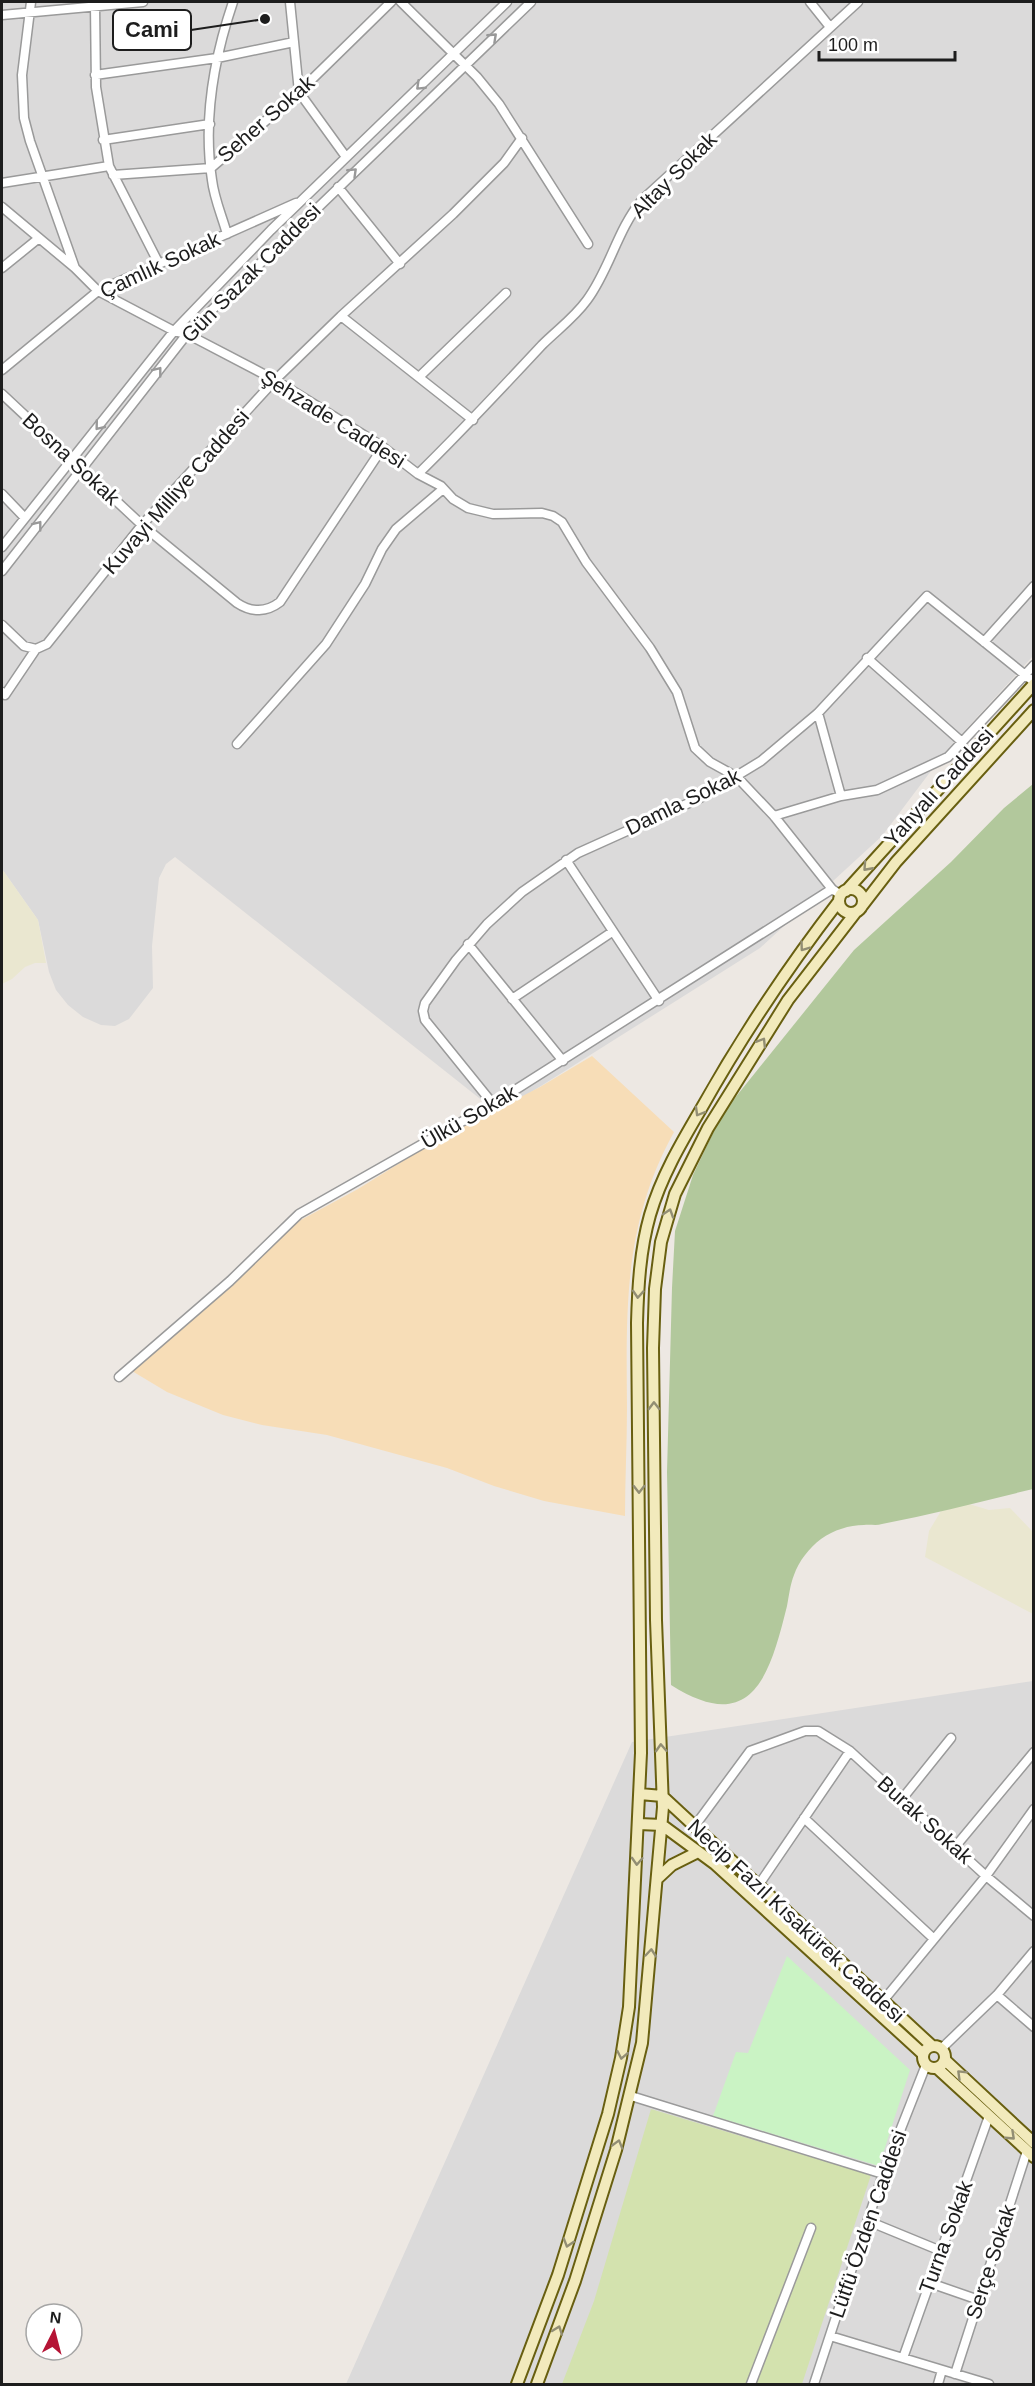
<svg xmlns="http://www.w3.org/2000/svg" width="1035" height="2386" font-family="Helvetica,sans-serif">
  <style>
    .residential { fill: #dbdada }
    .farmland { fill: #eae7d0 }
    .grass { fill: #d3e2ae }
    .forest { fill: #b2c89c }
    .sand { fill: #f7ddb7 }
    .park { fill: #caf3c4 }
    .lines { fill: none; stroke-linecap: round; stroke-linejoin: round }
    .street-casing { stroke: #9a9a9a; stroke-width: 11 }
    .secondary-casing { stroke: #685f10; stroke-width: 14 }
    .street { stroke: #fff; stroke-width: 8 }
    .secondary { stroke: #f2eabc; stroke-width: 10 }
    .oneway { stroke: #999 }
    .oneway2 { stroke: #928e74 }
    .labels { text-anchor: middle; stroke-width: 6; stroke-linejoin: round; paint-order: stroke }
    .street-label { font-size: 21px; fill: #1d1d1d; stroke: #fff }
    .leader { fill: none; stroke: #1d1d1d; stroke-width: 2 }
    .callout-dot { fill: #1d1d1d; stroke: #fff; stroke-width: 2 }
    .callout { fill: #fff; stroke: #1d1d1d; stroke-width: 2 }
    .callout-label { font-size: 22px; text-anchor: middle; font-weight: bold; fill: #1d1d1d }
  </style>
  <rect width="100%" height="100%" fill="#ede8e3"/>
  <path class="residential" d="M2,2H1033V656L946,751L882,836L760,948L498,1113L175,857L166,864L159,878L152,946L153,988L129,1019L115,1026L101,1025L83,1017L68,1005L56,990L49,972L38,920L2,869Z
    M1033,1681V2384H346L632,1742Z"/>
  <path class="farmland" d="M2,869L38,920L46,963H35L25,967L12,979L2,984Z
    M969,1504L989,1510L1010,1508L1033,1532V1614L925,1557L929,1531L941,1511Z"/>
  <path class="grass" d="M651,2109L871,2175L802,2384H562L594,2301Z"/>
  <path class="forest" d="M1033,784V1489C983,1501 933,1514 882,1524C876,1526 870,1524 864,1525C849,1525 834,1530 821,1539C809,1548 799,1561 794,1575C790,1585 789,1596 787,1606C770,1674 753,1737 671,1685L667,1472L672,1288L675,1231L693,1175L722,1114L854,950L951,862L1004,808Z"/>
  <path class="sand" d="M592,1056L674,1132C624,1223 626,1306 627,1407C627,1443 625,1480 625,1516L544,1501L494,1486L447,1468L327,1435L262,1425L223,1415L167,1392L132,1371L299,1221L358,1189L432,1143L540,1087Z"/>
  <path class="park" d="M787,1956L910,2070L879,2166L713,2116L736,2052L748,2053Z"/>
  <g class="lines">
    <g class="street-casing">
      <path id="street" d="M31,2L22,75L24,118L30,141L75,268L98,291L174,331L187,334L275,380L383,447L418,474L441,486L453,499L468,508L493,514L542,513L553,516L562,522L586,562L650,648L677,692L695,748L710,762L737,777L774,816L832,889
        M290,2L299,92L346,157
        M401,2L477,77L499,104L588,244
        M810,2L830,27
        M95,5L96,87L109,166L159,264
        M2,15L143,2
        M95,75L217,58L294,42
        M103,140L210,124
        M113,175L211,168L299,92L391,2
        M2,183L109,166
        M338,187L400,264
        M2,207L75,268
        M227,234C222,216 214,198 212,180C203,121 214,58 233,2
        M2,268L39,238
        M341,316L473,420
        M2,370L98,291L296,203
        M419,377L506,293
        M2,394L142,525L237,603C252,613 267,612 280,602L383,447
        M418,474C461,432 501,389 542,345C557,330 574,318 587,300C610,269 617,230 642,200L858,2
        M2,494L25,518
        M2,547L174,331L271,230L507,2
        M2,571L187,334L531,2
        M2,625L24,646L36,649
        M984,642L1034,586
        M36,649L47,644L142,525L275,380L341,316L453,214L504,163L522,138
        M867,658L962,742
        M2,692L5,695L36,649
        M818,713L841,796
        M237,744L326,644L365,584L382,549L396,529L443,489
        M774,816L841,796L877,790L948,757L1034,665
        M566,860L659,1001
        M468,944L563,1061
        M512,999L612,932
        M493,1104L425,1020L423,1011L425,1003L456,960L487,924L522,892L578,853L700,798L761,761L818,713L927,596L1034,682
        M119,1377L230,1281L299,1214L493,1104L832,889L841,895
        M902,1799L951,1738
        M804,1818L934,1939
        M694,1827L750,1751L805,1731H818L850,1751L986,1876L1034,1916
        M955,1847L1034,1752
        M758,1886L850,1751
        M997,1995L1034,2027
        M883,2001L986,1876L1034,1809
        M942,2048L997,1995L1034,1951
        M631,2096L883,2174
        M868,2221L941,2251
        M930,2283L979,2300
        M830,2336L989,2384
        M903,2358L989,2116
        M955,2374L1027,2151
        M751,2384L811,2228
        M814,2384L883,2174L926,2065
        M938,2384L942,2370"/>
    </g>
    <g class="secondary-casing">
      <path id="secondary" d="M839 901a12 12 0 1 1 24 0a12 12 0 1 1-24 0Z
        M846,891L1034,684
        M862,906L896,862L1034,710
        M640,1794L662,1796L931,2045
        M639,1824L662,1825L715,1864L923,2054
        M657,1879L672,1865L698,1852
        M923 2057a11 11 0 1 1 22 0a11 11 0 1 1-22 0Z
        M945,2060L1034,2143
        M937,2068L1034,2157
        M517,2384L558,2275L608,2114L621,2058L629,2007L641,1753L637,1323C638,1287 640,1250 650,1215C661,1177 681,1143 701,1109C742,1036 788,967 839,901
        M537,2384L575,2281L616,2150L642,2043L663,1807L656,1620L653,1348L655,1289L661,1242L675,1194L708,1128L788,1000L856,912"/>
    </g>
    <use href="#street" class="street"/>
    <use href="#secondary" class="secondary"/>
  </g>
  <defs><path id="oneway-chevron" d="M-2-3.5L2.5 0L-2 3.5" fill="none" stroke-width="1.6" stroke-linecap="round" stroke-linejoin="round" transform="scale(1.5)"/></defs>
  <g class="oneway">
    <use href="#oneway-chevron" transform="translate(493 37) rotate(-43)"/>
    <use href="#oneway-chevron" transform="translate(420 86) rotate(136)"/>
    <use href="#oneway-chevron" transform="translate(353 172) rotate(-44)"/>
    <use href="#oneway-chevron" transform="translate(158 371) rotate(-52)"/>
    <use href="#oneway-chevron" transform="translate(99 426) rotate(129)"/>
    <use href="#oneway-chevron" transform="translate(38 525) rotate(-52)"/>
  </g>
  <g class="oneway2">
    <use href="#oneway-chevron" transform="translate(867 867) rotate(132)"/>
    <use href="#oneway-chevron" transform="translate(804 947) rotate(126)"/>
    <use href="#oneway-chevron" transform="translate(762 1042) rotate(-58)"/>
    <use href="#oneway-chevron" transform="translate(699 1112) rotate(120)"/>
    <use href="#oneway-chevron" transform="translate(669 1213) rotate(-72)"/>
    <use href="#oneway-chevron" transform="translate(638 1294) rotate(94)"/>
    <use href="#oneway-chevron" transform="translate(654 1406) rotate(-91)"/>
    <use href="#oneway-chevron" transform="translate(639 1489) rotate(90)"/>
    <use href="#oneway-chevron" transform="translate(661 1748) rotate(-93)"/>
    <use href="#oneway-chevron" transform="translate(637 1861) rotate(93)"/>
    <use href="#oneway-chevron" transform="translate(651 1953) rotate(-85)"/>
    <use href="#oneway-chevron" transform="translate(622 2055) rotate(101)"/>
    <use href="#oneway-chevron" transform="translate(961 2074) rotate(-136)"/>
    <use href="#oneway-chevron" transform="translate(1011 2136) rotate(43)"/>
    <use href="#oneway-chevron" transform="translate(618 2144) rotate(-74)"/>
    <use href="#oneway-chevron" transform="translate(568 2243) rotate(107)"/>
    <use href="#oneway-chevron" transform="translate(558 2330) rotate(-70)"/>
  </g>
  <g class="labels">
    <g class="street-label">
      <text transform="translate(266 119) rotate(-41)" y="7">Seher Sokak</text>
      <text transform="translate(674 175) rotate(-45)" y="7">Altay Sokak</text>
      <text transform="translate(160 265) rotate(-25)" y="7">Çamlık Sokak</text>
      <text transform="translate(251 273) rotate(-45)" y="7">Gün Sazak Caddesi</text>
      <text transform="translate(333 419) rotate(32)" y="7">Şehzade Caddesi</text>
      <text transform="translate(71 459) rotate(43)" y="7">Bosna Sokak</text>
      <text transform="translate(176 492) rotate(-49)" y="7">Kuvayi Milliye Caddesi</text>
      <text transform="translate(939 787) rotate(-48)" y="7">Yahyalı Caddesi</text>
      <text transform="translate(683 802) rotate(-26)" y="7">Damla Sokak</text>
      <text transform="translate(469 1117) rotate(-30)" y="7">Ülkü Sokak</text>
      <text transform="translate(925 1820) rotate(42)" y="7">Burak Sokak</text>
      <text transform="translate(796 1921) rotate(43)" y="7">Necip Fazıl Kısakürek Caddesi</text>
      <text transform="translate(868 2224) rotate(-71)" y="7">Lütfü Özden Caddesi</text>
      <text transform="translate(946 2237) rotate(-70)" y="7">Turna Sokak</text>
      <text transform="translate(991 2262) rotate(-72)" y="7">Serçe Sokak</text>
    </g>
  </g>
  <path class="leader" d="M265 19L191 30"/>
  <circle class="callout-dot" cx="265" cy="19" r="6"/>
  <rect class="callout" x="113" y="10" width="78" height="40" rx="6"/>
  <g class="callout-label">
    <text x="152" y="37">Cami</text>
  </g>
  <rect width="1035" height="2386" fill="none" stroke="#1d1d1d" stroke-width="6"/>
  <g transform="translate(54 2332) rotate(6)"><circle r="28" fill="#ffffff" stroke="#a5a5a5" stroke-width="1.5"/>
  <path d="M0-4.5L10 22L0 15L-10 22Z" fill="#b51435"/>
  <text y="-9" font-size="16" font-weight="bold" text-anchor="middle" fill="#1d1d1d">N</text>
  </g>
  <path d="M819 51v9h136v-9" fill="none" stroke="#1d1d1d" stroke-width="3"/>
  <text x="828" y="51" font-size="18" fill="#1d1d1d" stroke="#ffffff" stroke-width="4.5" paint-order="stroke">100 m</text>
</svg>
